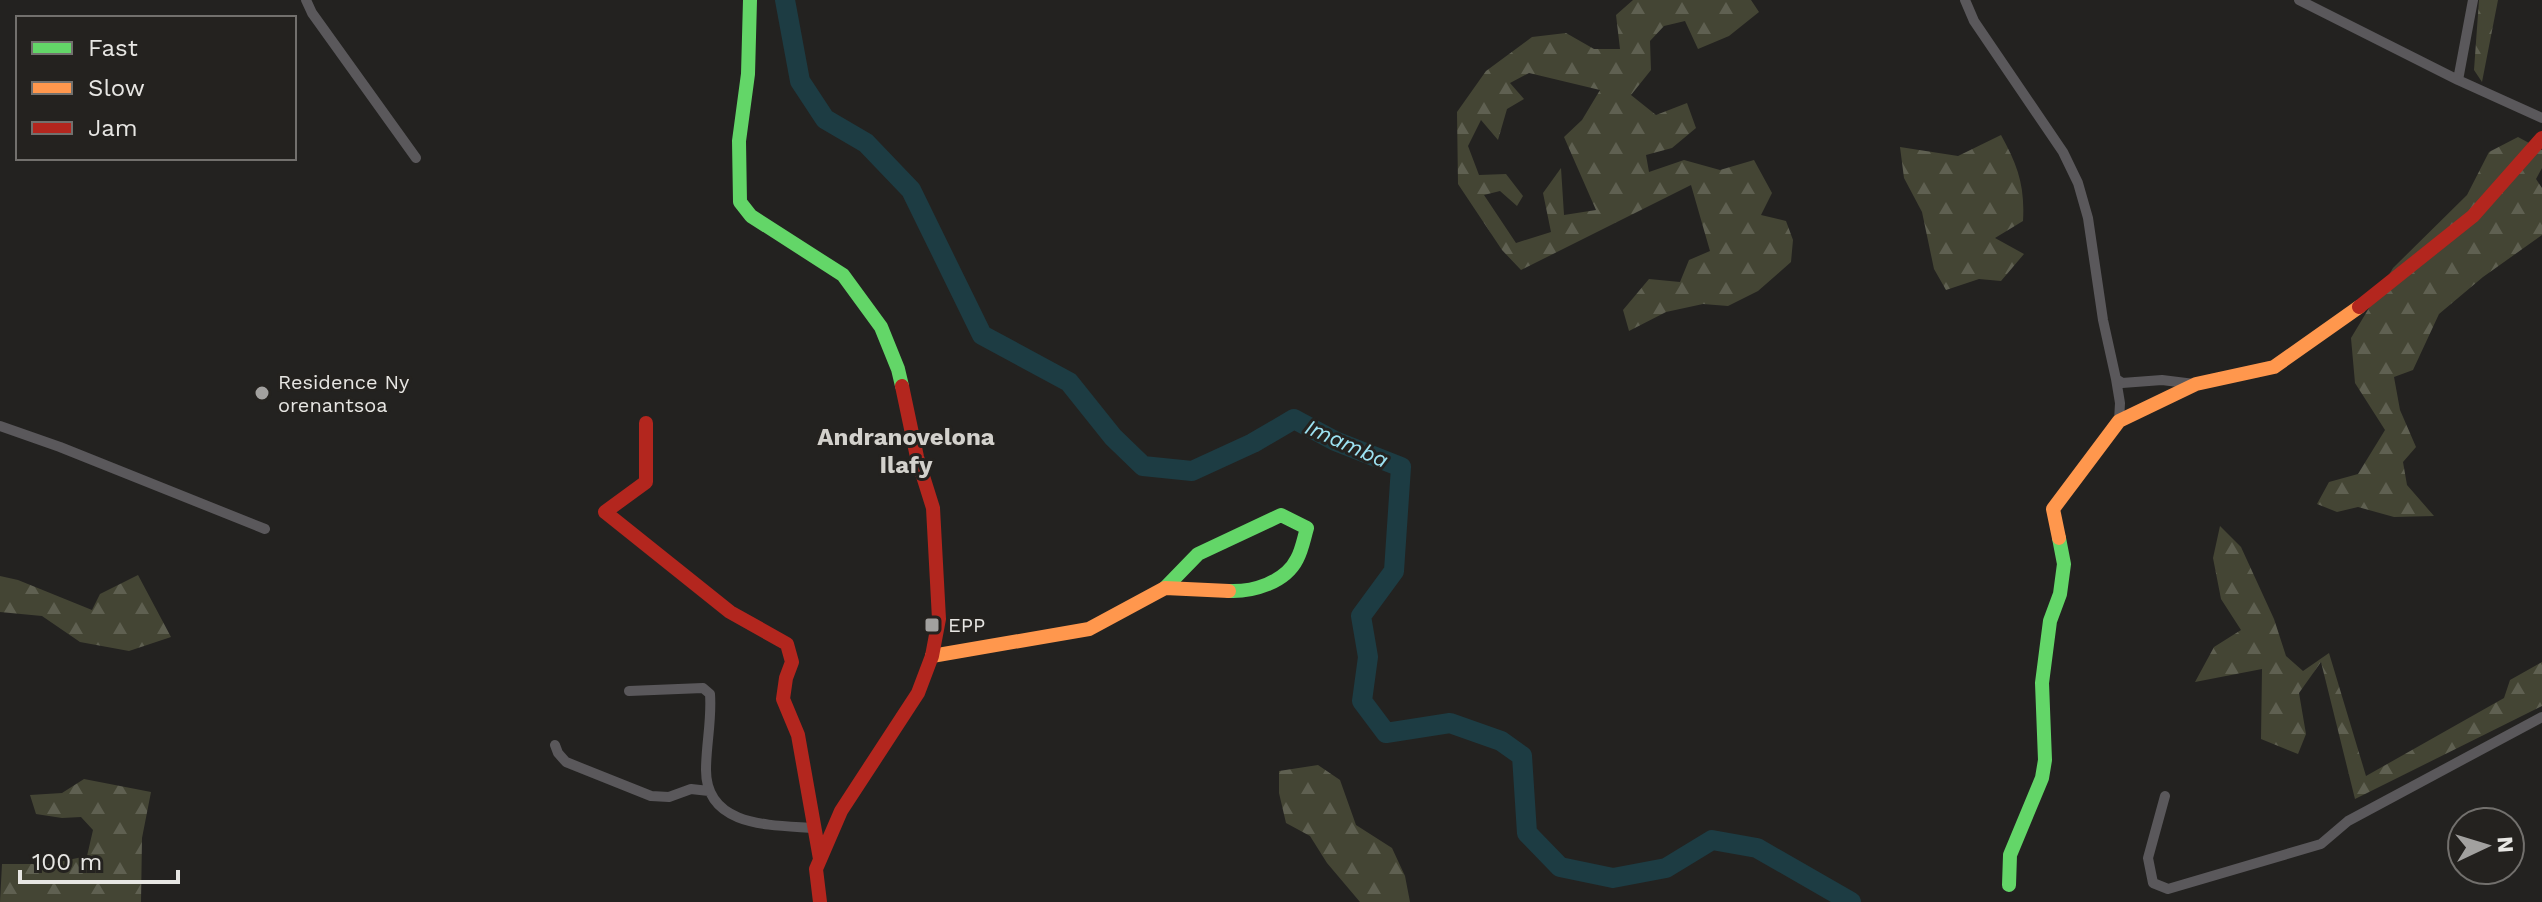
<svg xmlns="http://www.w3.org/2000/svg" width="2542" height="902" font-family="'Work Sans',sans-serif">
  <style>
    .forest { fill: url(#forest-firs); fill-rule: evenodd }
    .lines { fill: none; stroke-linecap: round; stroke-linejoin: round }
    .river { stroke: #1d3c43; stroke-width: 20 }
    .street { stroke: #5a585b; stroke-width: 10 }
    .fast { stroke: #63d668; stroke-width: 14 }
    .slow { stroke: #ff974d; stroke-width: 14 }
    .jam { stroke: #b3261e; stroke-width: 14 }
    .poi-dot { fill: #a2a19f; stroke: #24221f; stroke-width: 3 }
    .labels { text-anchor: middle; stroke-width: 6; stroke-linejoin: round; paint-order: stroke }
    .poi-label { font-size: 20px; fill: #e7e6e3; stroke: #24221f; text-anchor: start }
    .water-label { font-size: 22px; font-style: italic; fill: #9de3f3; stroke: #24221f }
    .quarter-label { font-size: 24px; font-weight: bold; fill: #d3d1cc; stroke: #24221f }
  </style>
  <defs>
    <pattern id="forest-firs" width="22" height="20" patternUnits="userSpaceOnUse" patternTransform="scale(2)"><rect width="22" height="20" fill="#444534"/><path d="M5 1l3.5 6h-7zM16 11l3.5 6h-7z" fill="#5f6051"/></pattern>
  </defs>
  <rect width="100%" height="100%" fill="#232220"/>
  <path class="forest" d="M1633,0H1751L1759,12L1729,36L1698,49L1685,21L1664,26L1650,41L1651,70L1631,95L1656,115L1687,103L1696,128L1672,148L1646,155L1649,172L1684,160L1720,170L1754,160L1772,193L1761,215L1786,221L1793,240L1791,262L1758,291L1728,306L1703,304L1666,312L1629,331L1623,310L1649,279L1680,282L1689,260L1710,251L1691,185L1521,270L1502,250L1458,184L1457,112L1486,71L1532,37L1566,33L1594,49H1620L1616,15ZM1529,73L1600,90L1582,120L1564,137L1596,210L1564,215L1561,168L1543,193L1551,232L1516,243L1484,195L1500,191L1517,206L1523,196L1506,174L1479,175L1468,146L1481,120L1498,140L1507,109L1524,99L1510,83Z
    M2479,0H2498L2482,82L2474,70Z
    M2001,135C2018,166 2025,186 2023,221L1995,238L2024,254L2001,281L1979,279L1946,290L1934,269L1922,212L1904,178L1900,147L1958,156Z
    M2518,137L2542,150V168L2536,179L2542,188V235L2483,277L2439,314L2413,370L2394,377L2400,410L2416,447L2403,462L2407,485L2434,516L2394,517L2358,507L2337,512L2317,504L2329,482L2358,474L2385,430L2355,383L2351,338L2393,268L2467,195L2489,152Z
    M2220,526L2241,547L2274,619L2286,656L2303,671L2329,653L2366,776L2504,698L2510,680L2542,662V706L2355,799L2321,662L2299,693L2306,734L2298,754L2261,739L2262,669L2195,682L2214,647L2241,630L2221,599L2213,558Z
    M138,575L171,637L129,651L80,642L42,616L0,612V576L18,580L92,610L100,594Z
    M1318,765L1340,780L1356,825L1392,848L1405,876L1410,902H1360L1327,863L1310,836L1286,823L1279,793V771Z
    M84,779L151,792L142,838L141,902H0L2,864H49L87,856L93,830L81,817L62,818L36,814L30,795L62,793Z"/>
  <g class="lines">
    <path class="river" d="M785,0L800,81L825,119L866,143L911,190L982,335L1069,382L1113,437L1143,466L1192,471L1253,443L1294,419L1335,441L1401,467L1394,571L1361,616L1368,657L1362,701L1386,733L1450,723L1501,741L1522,756L1527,833L1560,867L1613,878L1666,868L1712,840L1757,848L1851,902"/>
    <path class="street" d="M306,0L312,13L416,158
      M1965,0L1974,21L2063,152L2078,183L2088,218L2103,320L2116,379L2122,383L2162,380L2194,384
      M2299,0L2458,80L2542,118
      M2458,80L2473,0
      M2116,379L2120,403L2119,421
      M0,426L60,447L265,529
      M629,691L703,688L710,694C712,720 706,744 706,770C706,828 773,825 814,828
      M555,745L558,753L566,762L651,796L669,797L691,789L709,791
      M2165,796L2148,858L2153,883L2168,889L2321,844L2348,821L2542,717"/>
    <path class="fast" d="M750,0L748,74L739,141L740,202L751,216L843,275L881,327L898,369L902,386
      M1165,588L1198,554L1281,515L1307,528C1304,538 1302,550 1297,559C1285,583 1252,592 1229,591
      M2009,885L2010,855L2042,778L2045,760L2042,683L2050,621L2060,594L2064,564L2059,538"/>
    <path class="slow" d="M2059,538L2053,509L2119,421L2196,384L2274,367L2359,307
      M932,656L1089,629L1165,588L1229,591"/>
    <path class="jam" d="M2359,307L2473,216L2542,138
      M646,423V482L605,512L730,612L787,644L792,662L786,678L783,699L798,735L820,859
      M820,902L816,869L841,811L918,693L932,656L939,619L933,508L917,457L902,386"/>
  </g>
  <g class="poi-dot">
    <circle cx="262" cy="393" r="8"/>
    <rect x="924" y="617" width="16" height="16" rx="4"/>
  </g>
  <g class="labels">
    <g class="poi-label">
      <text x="278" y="389">Residence Ny<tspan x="278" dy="23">orenantsoa</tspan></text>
      <text x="948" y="632">EPP</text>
    </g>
    <g class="water-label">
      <text transform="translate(1347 443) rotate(24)" y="8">Imamba</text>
    </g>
    <g class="quarter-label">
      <text x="906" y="445">Andranovelona<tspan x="906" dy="28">Ilafy</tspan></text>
    </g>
  </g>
  <rect x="16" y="16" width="280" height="144" fill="#24221f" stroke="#72706d" stroke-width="2"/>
  <rect x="32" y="42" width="40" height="12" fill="#63d668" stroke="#72706d" stroke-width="2"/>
  <text x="88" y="56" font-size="24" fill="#e7e6e3">Fast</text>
  <rect x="32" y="82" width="40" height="12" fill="#ff974d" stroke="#72706d" stroke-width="2"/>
  <text x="88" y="96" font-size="24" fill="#e7e6e3">Slow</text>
  <rect x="32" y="122" width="40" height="12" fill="#b3261e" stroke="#72706d" stroke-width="2"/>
  <text x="88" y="136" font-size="24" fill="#e7e6e3">Jam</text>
  <g transform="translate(2486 846) rotate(86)"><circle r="38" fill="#24221f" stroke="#72706d" stroke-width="2"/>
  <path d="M0-6L14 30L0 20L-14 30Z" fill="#a2a19f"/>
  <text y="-12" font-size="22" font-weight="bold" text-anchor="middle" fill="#e7e6e3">N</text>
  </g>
  <path d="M20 870v12h158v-12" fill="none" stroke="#e7e6e3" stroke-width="4"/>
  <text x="32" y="870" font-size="24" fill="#e7e6e3" stroke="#24221f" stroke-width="6" paint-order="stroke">100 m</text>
</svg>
